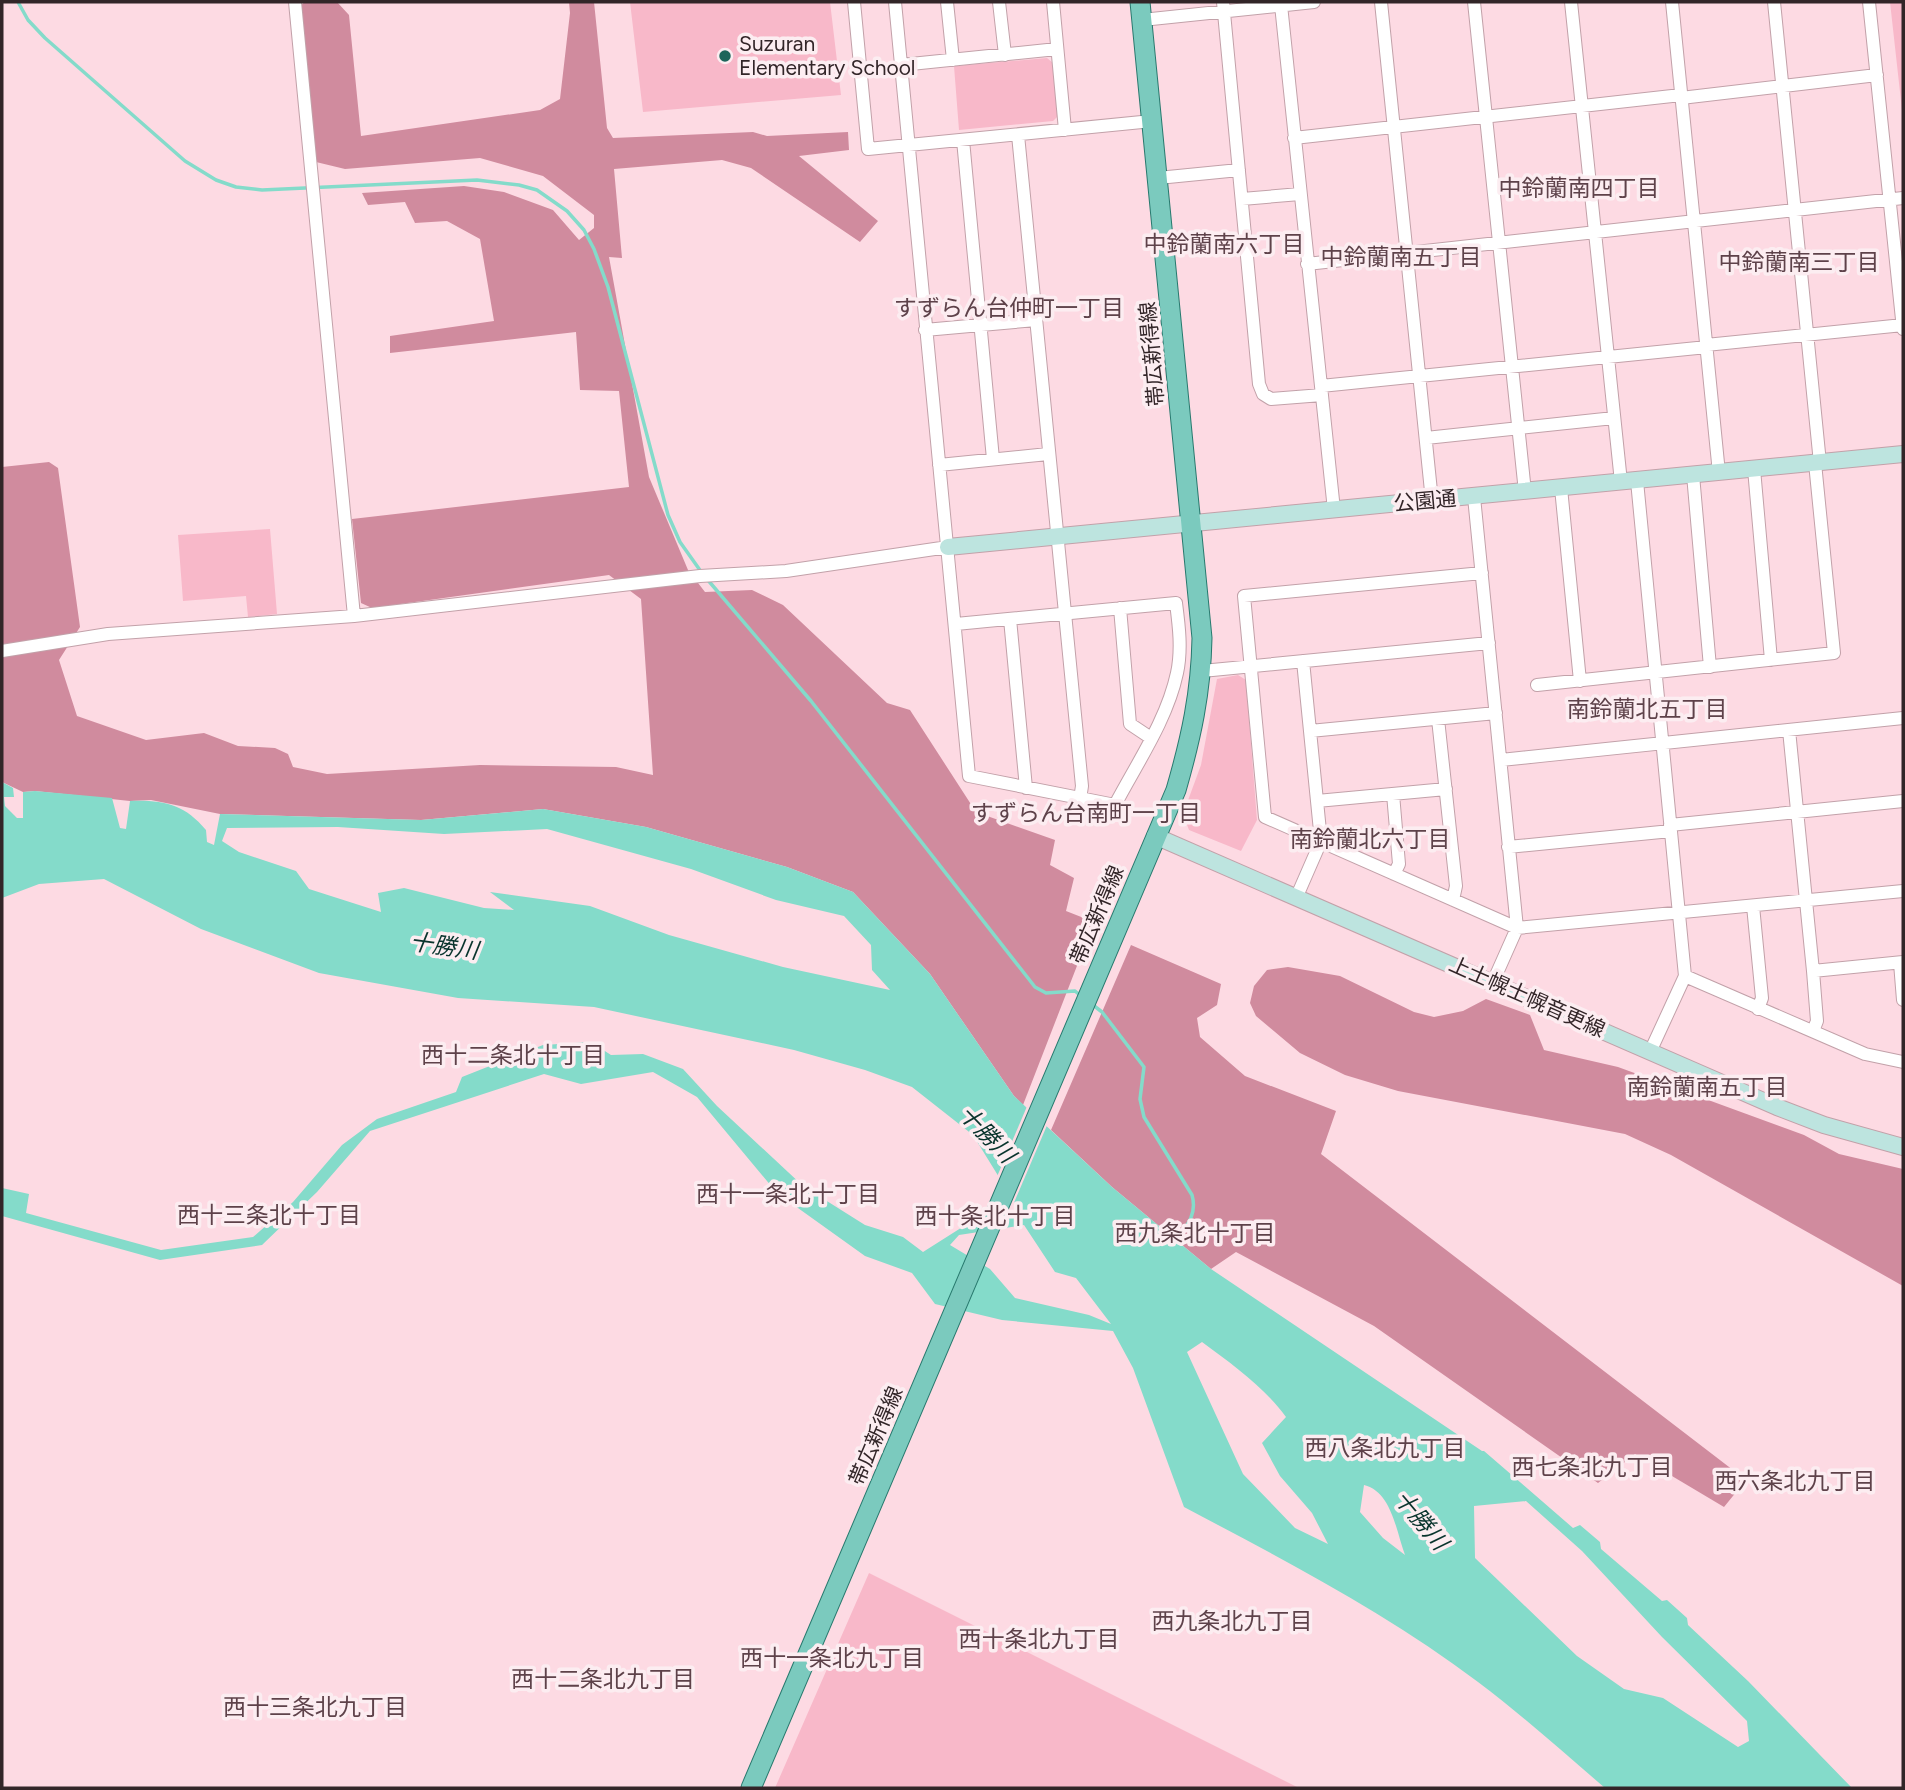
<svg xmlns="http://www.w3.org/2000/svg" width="1905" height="1790" font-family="Figtree,'Noto Sans JP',sans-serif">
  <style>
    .green { fill: #f8b8c9 }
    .forest { fill: #d08b9e }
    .water { fill: #84dbca; fill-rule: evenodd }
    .pier { fill: #fddae3 }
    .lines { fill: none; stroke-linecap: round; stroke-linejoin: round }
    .stream { stroke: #84dbca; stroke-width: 3.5 }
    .street-casing { stroke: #c2a1a9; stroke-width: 14 }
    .secondary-casing { stroke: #c2a1a9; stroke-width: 18 }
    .primary-casing { stroke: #28796e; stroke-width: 21 }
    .street { stroke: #fff; stroke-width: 12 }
    .secondary { stroke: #bde4df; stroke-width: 16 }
    .primary { stroke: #7bcabe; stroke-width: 19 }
    .poi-dot { fill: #1d655a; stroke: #fcedf1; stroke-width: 2.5 }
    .labels { text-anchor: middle; stroke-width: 7; stroke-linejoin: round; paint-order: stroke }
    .poi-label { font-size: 21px; fill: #322528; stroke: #fcedf1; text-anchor: start }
    .street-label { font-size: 21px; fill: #322528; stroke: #fcedf1 }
    .neighbourhood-label { font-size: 23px; fill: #5e424a; stroke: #fcedf1 }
    .water-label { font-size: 23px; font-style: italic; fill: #09342d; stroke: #fcedf1 }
  </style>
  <rect width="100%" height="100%" fill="#fddae3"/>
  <path class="green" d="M630,2H830L841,95L643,112Z
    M1890,2H1903V119Z
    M1047,58L1053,63L1058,116L1053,121L959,130L954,66Z
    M270,529L277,614L248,617L246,596L183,601L178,535Z
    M1238,675L1246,680L1257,820L1241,851L1189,830L1183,814L1201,765L1217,679Z
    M869,1573L1299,1788H775Z"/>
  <path class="forest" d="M305,2H337L349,15L361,136L540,110L560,99L570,13L569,2H594L607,128L613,138L753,132L767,136L848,132L849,150L799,156L878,221L860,242L751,168L722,160L614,169L622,258L609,257L649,477L688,570L705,592L752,590L783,605L887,703L910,710L976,812L1055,840L1050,865L1074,878L1066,911L1094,922L1023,1105L1014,1096L930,974L853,892L787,867L646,827L543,809L421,820L220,814L151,800L130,801L35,791L23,792L2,782V467L49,462L58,468L80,627L59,660L77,716L146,740L204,733L238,746L275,748L288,754L293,767L327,774L480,765L616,767L653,775L641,599L609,575L372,608L361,603L352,519L629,487L619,391L580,390L576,332L390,353V336L494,321L480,239L447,221L415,223L405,202L368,205L362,193L464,186L504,192L553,210L579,240L594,228V215L543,176L480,158L345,169L316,162L301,5Z
    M1131,945L1221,984L1217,1005L1197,1018L1200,1037L1245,1076L1336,1111L1321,1154L1746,1480L1724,1507L1635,1454L1598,1483L1374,1326L1236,1252L1211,1269L1112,1187L1051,1130Z
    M1288,967L1340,976L1414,1012L1434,1017L1463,1011L1486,999L1530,1015L1544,1050L1618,1067L1804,1135L1839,1154L1903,1169V1286L1671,1155L1625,1134L1398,1091L1345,1075L1300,1053L1256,1016L1250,1003L1254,986L1267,970Z"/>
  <path class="water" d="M2,782L13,788L14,797H4L5,806L17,818H23V792L35,791L112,798L120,828L126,829L130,801C164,800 184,804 206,830L207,842L214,845L220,814L421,820L543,809L646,827L787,867L853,892L930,974L1014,1096L1112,1187L1211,1269L1482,1451H1484L1573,1528L1580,1525L1600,1542L1601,1549L1662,1601L1667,1600L1687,1618L1688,1625L1748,1681L1852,1788H1605C1563,1752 1522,1715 1478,1682C1387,1613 1284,1560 1184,1507L1133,1368L1113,1331L1002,1320L935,1304L912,1273L865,1256L777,1193L697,1097L653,1072L581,1084L544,1074L370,1131L317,1192L262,1245L160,1260L2,1216V1188L29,1194L26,1213L161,1250L253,1237L293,1202L342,1145L377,1119L456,1092L462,1077L543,1045L591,1042L611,1055L643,1054L683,1069L717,1106L803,1186L865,1225L903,1237L923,1252L964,1226L1023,1216L973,1135L912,1087L865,1070L794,1050L594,1007L458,998L319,973L201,929L104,879L39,884L2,898ZM338,827L444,834L547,829L691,869L776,900L844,916L871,945L872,970L890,990L783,967L669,935L590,906L490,892L514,910L484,908L404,888L378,893L381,912L309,889L296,871L239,852L222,841L227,828ZM1024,1225L1055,1272L1076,1278L1111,1324L1089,1315L1015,1298L990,1269L950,1245L959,1235ZM1202,1342C1232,1364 1264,1387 1286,1417L1262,1443L1280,1476L1312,1513L1328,1544L1295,1528L1243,1474L1187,1352ZM1364,1485C1392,1492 1396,1531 1405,1555L1383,1538L1360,1512ZM1526,1501L1582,1551L1662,1637L1747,1721L1749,1741L1738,1747L1663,1698L1624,1689L1577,1656L1475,1558L1474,1506Z"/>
  <path class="pier" d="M1028,1104L1048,1123L1013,1205L996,1179Z"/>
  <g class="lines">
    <path class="stream" d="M18,2L28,20L45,38L185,161L216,180L236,187L262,190L477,180L519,185L537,190L567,211L584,230L594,249L608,287L668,515L680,542L702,573
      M707,579L811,701L1035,987L1046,993L1075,991L1081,996
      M1093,1005L1102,1012L1144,1067L1140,1099L1144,1117L1192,1195C1198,1216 1185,1228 1173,1244"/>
    <g class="street-casing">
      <path id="street" d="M295,2L354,616
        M854,2L868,149L1152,121
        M895,2L969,776L1115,805C1137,763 1167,720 1177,673C1182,650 1179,626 1176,603L956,624
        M947,2L953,60
        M999,2L1005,55
        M1053,2L1065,130
        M1223,2L1259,384L1263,394L1271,399L1322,395
        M1381,2L1432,501
        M1474,2L1525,492
        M1571,2L1621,482
        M1672,2L1719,473
        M1774,2L1820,463
        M1869,2L1903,329
        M1281,5L1334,510
        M1142,20L1314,2
        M901,65L1057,49
        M1681,98L1877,75
        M1018,135L1082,786L1080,799
        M1294,138L1681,95
        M963,140L993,459
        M1158,178L1239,170
        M1242,199L1300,194
        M1307,264L1903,198
        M925,330L1036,320
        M1706,345L1903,325
        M1321,386L1707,347
        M1426,438L1614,418
        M939,465L1048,454
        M1754,469L1771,660
        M1693,475L1710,667
        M1637,481L1685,976L1650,1052
        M1561,488L1580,681
        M1474,497L1517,928L1493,982
        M1482,573L1244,596L1265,817L1517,928L1903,891
        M1120,608L1130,724L1151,738
        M1010,619L1026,788
        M2,651L108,634L354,616L700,576L786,571L948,547
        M1202,671L1489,643
        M1537,685L1834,653L1815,463
        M1438,719L1456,886L1453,900
        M1789,730L1813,971L1817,1021L1813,1031
        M1310,731L1496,713
        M1501,760L1903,718
        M1393,794L1399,864L1394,874
        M1317,801L1446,789
        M1670,825L1903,801
        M1508,847L1671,831
        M1297,896L1321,841L1303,661
        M1753,906L1762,998L1758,1009
        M1900,963L1903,1000
        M1813,971L1903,962
        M1685,976L1865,1054L1903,1062"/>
    </g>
    <g class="secondary-casing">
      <path id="secondary" d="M948,547L1903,454
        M1155,836L1777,1107L1824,1125L1903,1147"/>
    </g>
    <g class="primary-casing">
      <path id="primary" d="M751,1788L1176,790C1191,738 1201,693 1202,638L1140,2"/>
    </g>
    <use href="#street" class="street"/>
    <use href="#secondary" class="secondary"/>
    <use href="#primary" class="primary"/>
  </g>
  <circle class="poi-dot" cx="725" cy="56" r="7"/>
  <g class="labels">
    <g class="poi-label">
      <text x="739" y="51">Suzuran<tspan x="739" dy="24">Elementary School</tspan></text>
    </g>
    <g class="street-label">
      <text transform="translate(1152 354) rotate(-95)" y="7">帯広新得線</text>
      <text transform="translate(1425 501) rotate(-5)" y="7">公園通</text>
      <text transform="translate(1097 915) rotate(-67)" y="7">帯広新得線</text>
      <text transform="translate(1527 997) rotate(24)" y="7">上士幌士幌音更線</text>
      <text transform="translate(876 1436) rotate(-67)" y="7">帯広新得線</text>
    </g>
    <g class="neighbourhood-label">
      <text x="1579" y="196">中鈴蘭南四丁目</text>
      <text x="1224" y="252">中鈴蘭南六丁目</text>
      <text x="1401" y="265">中鈴蘭南五丁目</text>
      <text x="1799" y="270">中鈴蘭南三丁目</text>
      <text x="1009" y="316">すずらん台仲町一丁目</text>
      <text x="1647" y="717">南鈴蘭北五丁目</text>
      <text x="1086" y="821">すずらん台南町一丁目</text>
      <text x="1370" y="847">南鈴蘭北六丁目</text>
      <text x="513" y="1063">西十二条北十丁目</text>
      <text x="1707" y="1095">南鈴蘭南五丁目</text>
      <text x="788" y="1202">西十一条北十丁目</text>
      <text x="269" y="1223">西十三条北十丁目</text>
      <text x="995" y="1224">西十条北十丁目</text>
      <text x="1195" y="1241">西九条北十丁目</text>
      <text x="1385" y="1456">西八条北九丁目</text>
      <text x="1592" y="1475">西七条北九丁目</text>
      <text x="1795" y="1489">西六条北九丁目</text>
      <text x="1232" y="1629">西九条北九丁目</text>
      <text x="1039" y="1647">西十条北九丁目</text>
      <text x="832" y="1666">西十一条北九丁目</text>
      <text x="603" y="1687">西十二条北九丁目</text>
      <text x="315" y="1715">西十三条北九丁目</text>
    </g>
    <g class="water-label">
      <text transform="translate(444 946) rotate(8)" y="8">十勝川</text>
      <text transform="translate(987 1134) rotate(46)" y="8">十勝川</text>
      <text transform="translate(1421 1520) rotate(50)" y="8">十勝川</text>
    </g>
  </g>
  <rect width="1905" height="1790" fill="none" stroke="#322528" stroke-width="7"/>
</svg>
